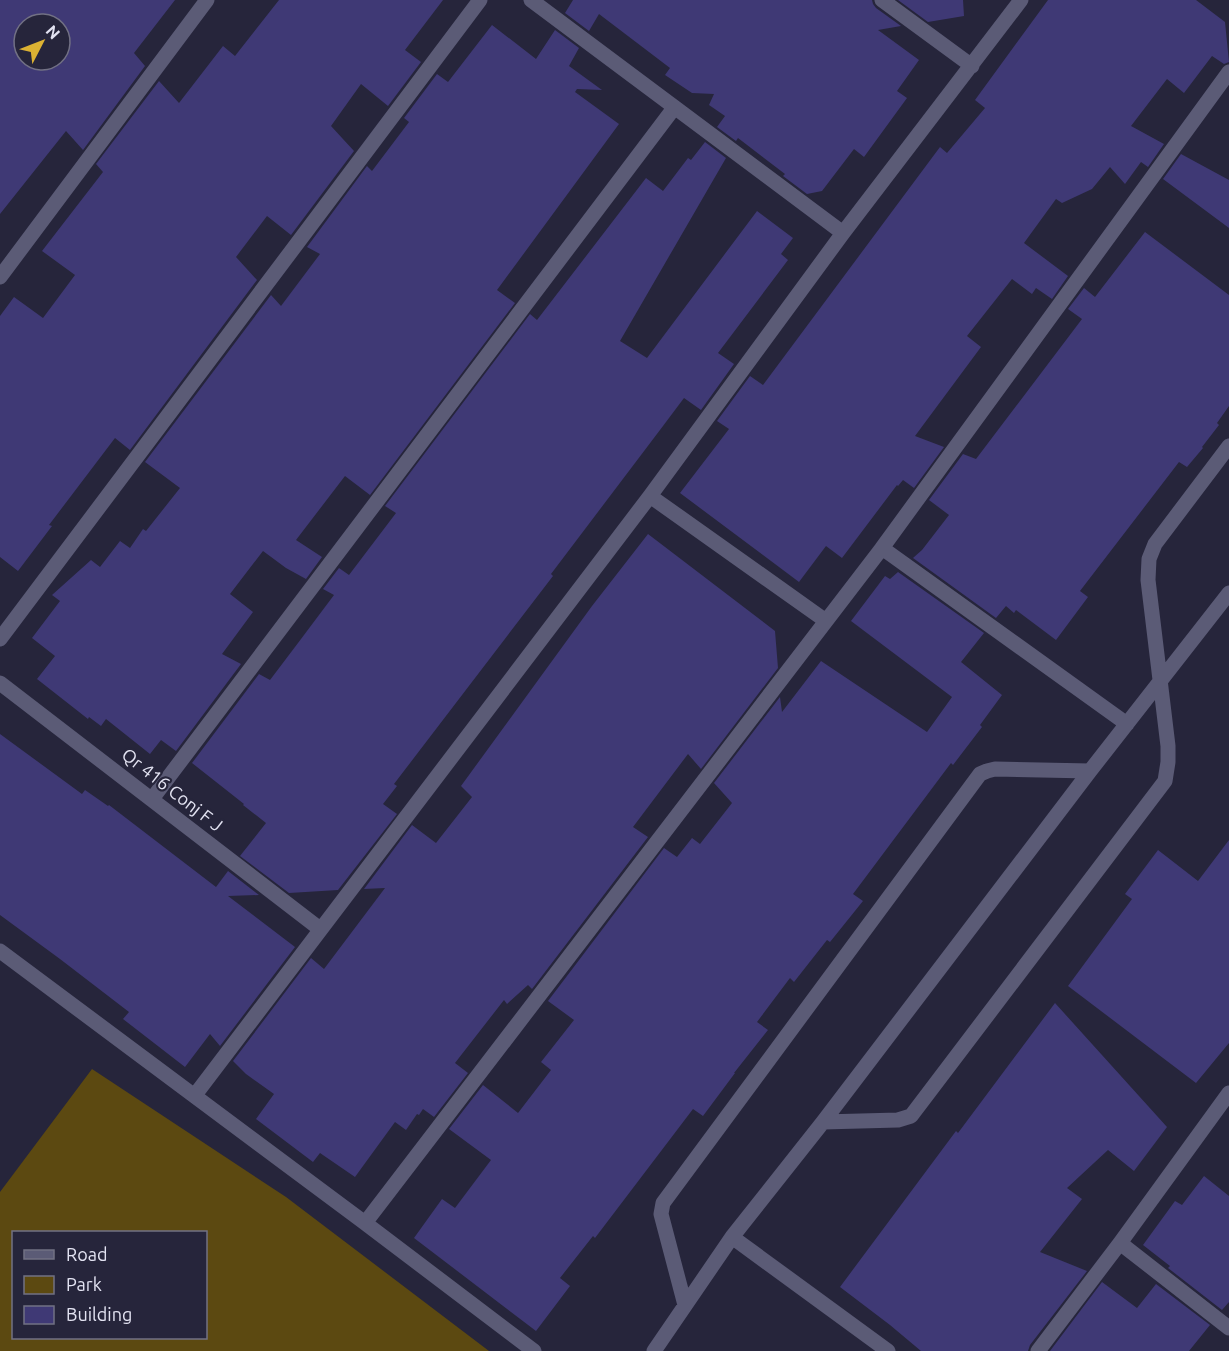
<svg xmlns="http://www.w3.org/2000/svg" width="1229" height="1351" font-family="Ubuntu,sans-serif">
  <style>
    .green { fill: #5c4911; fill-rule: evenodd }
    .building { fill: #3f3975; fill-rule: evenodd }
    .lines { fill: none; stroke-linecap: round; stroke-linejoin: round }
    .minor { stroke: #5b5b76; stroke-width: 15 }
    .labels { text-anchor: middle; stroke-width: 4.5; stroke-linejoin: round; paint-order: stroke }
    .street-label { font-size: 18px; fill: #e3e3f2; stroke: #26253b }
  </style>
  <rect width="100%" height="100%" fill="#26253b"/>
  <path class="green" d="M92,1069L286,1197L489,1351H0V1192ZM14,1232H206V1338H14Z"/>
  <path class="building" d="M0,0H175L134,53L145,66L83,150L66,131L0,214ZM24,24H60V60H24Z
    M279,0H443L405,50L421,62L388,106L361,84L331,126L354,151L291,235L267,216L236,257L257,280L130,450L115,438L49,525L52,526L18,571L0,557V316L14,297L43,318L75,275L42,251L103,172L96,164L159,81L179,103L223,46L235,56Z
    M573,0H872L873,4L876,8L901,26L878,30L919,60L897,91L907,98L864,157L854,149L822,191L807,194L783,176L785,174L738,138L736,141L717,127L725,116L709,105L714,94L692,93L665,75L670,68L599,14L589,31L565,13Z
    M898,0H963L964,16L928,22Z
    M1048,0H1196L1225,22L1229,62L1224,64L1212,56L1184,93L1167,79L1131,126L1164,144L1148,167L1141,162L1125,184L1110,167L1092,189L1062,203L1056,199L1024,243L1068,276L1052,299L1036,288L1032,294L1012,279L967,336L981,347L915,436L944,447L914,488L903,480L898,486L897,485L842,558L826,546L799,582L680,493L729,429L717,421L750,376L763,385L940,147L947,153L985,108L975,100Z
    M492,25L536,59L555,30L579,48L569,66L602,90L577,89L575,92L619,124L497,290L515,303L370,495L345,476L296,540L322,557L306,579L286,568L263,551L230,594L253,612L222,654L241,664L176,751L161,740L150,754L106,719L101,726L89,717L88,719L37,679L55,656L32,638L60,601L52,595L91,560L100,567L120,541L130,548L143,529L146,531L180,488L145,462L271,295L281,306L320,254L307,247L367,166L372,171L409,122L404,118L437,74L448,82Z
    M705,142L726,158L620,341L647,358L757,211L793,238L781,254L788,260L718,353L734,364L701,410L684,398L663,426L551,574L553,576L394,784L397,786L383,804L397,814L338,890L289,893L240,856L266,823L243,805L244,804L192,763L259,674L270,680L298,643L334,595L323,589L339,568L349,575L396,513L385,506L530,314L537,320L646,178L663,191L688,158L691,160Z
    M1181,154L1229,180V228L1163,179Z
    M1145,232L1229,295V406L1217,423L1219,425L1202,447L1203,448L1187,467L1179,462L1080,591L1088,597L1056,640L1016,610L1014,613L1006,606L996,618L913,558L922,550L949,515L929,500L963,454L976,459L1082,319L1068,309L1084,288L1095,297Z
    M648,534L775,631L778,668L701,769L688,754L633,827L648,837L532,989L528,985L507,1004L504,1000L455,1063L468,1073L434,1117L423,1109L419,1115L417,1114L406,1130L395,1122L355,1177L320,1153L313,1162L256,1119L274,1094L246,1074L233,1061L311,958L324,969L385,888L364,889L412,825L436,843L472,797L461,786L592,606Z
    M898,572L984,633L961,662L1002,695L980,725L982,727L953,765L951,763L853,894L863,901L830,942L827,940L794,982L790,978L757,1022L768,1030L734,1073H735L703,1116L693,1109L595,1238L593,1236L560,1278L570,1286L536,1331L414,1238L442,1199L455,1208L491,1160L449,1129L483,1085L518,1113L551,1070L541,1062L574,1020L548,1001L664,848L677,857L692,838L700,844L732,803L714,783L780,697L782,712L821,661L927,732L952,697L851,621L885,576L890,579Z
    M0,734L82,794L85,790L108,806L109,805L216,887L228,871L259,895L228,896L295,947L220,1046L210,1034L185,1067L123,1019L129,1012L60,959L0,915Z
    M1229,840V1043L1196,1083L1068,986L1132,899L1125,894L1158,850L1198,881Z
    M1055,1003L1167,1127L1134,1171L1108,1150L1067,1188L1082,1199L1040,1252L1087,1271L1030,1345L1028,1351H921L890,1325L840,1287L956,1131L958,1133Z
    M1204,1176L1229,1196V1302L1222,1310L1168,1268L1170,1266L1143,1245L1175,1201L1182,1205Z
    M1102,1282L1137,1308L1156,1284L1210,1325L1189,1351H1050Z"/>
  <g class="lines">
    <path class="minor" d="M531,0L843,233
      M882,0L972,66
      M0,277L207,0
      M650,496L826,621
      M882,548L1127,724
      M0,639L480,0
      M0,683L320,929
      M152,799L674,108
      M0,951L365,1223
      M195,1095L650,496L843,233L1021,0
      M823,1122L898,1120L911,1116L1165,781L1168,762V746L1148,580L1149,559L1155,544L1229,446
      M732,1237L888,1351
      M1120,1243L1229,1328
      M685,1305L661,1214L663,1203L980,774L987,771L995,769L1090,771
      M534,1351L365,1223L882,548L1229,72
      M654,1351L732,1237L823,1122L1090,771L1229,593
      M1038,1351L1120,1243L1229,1093"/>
  </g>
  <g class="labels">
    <g class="street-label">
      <text transform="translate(172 790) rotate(38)" y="6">Qr 416 Conj F J</text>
    </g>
  </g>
  <rect x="12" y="1231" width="195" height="108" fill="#26253b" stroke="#727184" stroke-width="1.5"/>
  <rect x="24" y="1250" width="30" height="9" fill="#5b5b76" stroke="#727184" stroke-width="1.5"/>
  <text x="66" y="1261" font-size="18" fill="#e3e3f2">Road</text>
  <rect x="24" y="1276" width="30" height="18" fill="#5c4911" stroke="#727184" stroke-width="1.5"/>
  <text x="66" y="1291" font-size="18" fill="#e3e3f2">Park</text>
  <rect x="24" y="1306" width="30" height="18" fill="#3f3975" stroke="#727184" stroke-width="1.5"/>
  <text x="66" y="1321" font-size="18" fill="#e3e3f2">Building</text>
  <g transform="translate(42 42) rotate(48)"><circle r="28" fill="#26253b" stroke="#727184" stroke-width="1.5"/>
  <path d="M0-4.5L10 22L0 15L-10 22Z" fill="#dcb233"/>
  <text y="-9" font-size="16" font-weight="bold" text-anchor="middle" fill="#e3e3f2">N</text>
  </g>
</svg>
